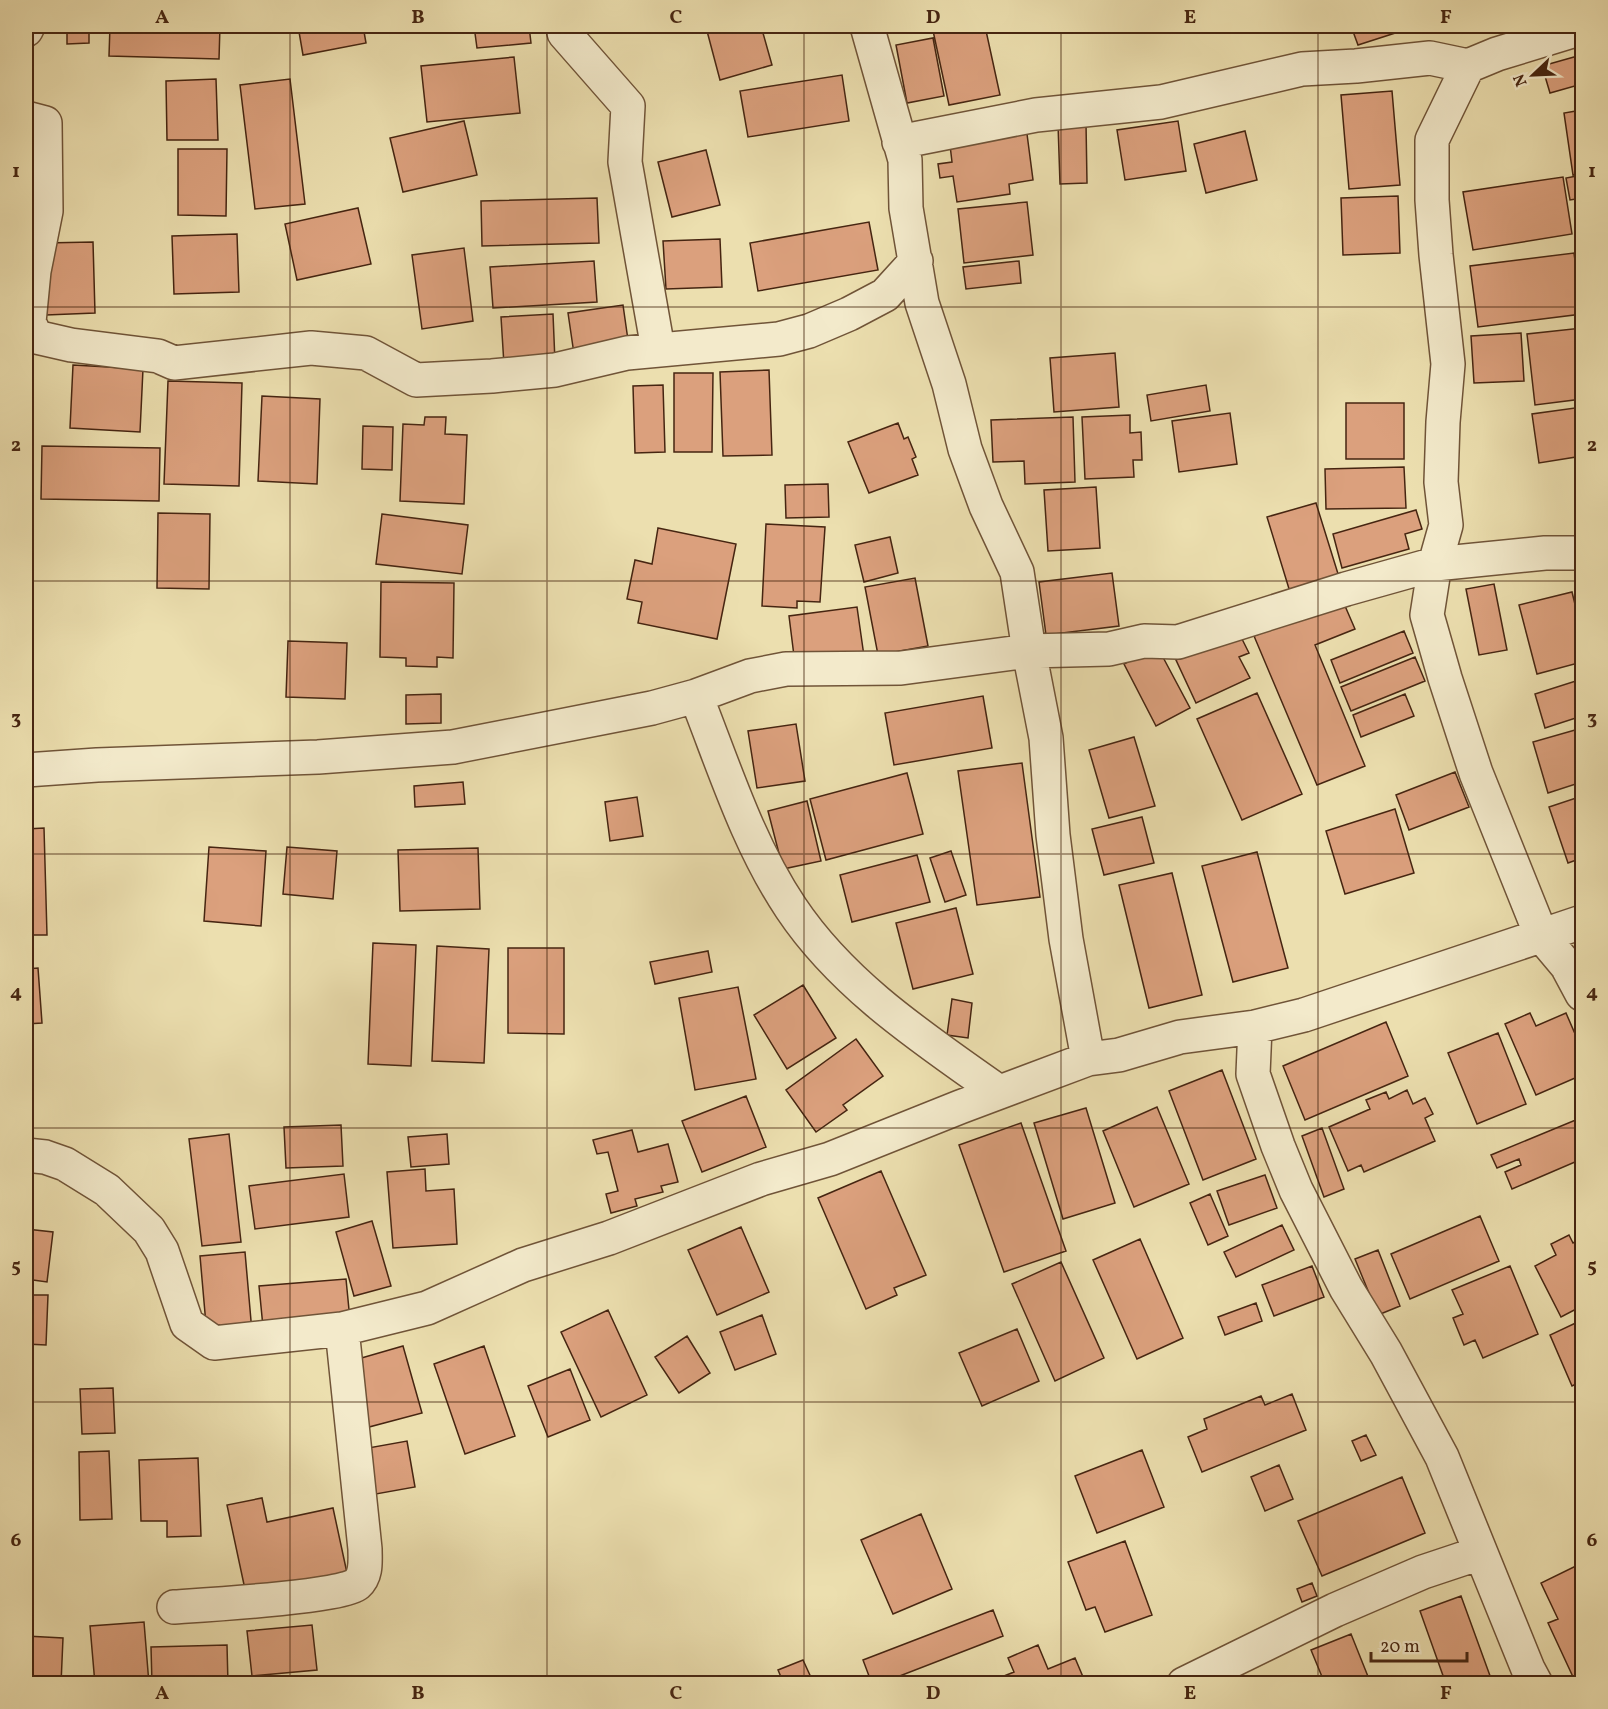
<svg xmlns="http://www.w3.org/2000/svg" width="1608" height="1709" font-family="Vollkorn,serif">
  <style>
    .building { fill: #dba07d; stroke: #462511; stroke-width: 1.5 }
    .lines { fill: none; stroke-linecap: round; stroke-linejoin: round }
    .minor-casing { stroke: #705438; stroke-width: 36 }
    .minor { stroke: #f3eacb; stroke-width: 33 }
    .grid { fill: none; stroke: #462511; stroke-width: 1.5; stroke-opacity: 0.55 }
    .neatline { fill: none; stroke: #462511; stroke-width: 2 }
    .grid-label { font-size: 20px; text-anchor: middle; font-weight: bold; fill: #462511 }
  </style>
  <rect width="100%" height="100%" fill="#ecdfaf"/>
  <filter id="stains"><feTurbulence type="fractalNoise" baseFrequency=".00333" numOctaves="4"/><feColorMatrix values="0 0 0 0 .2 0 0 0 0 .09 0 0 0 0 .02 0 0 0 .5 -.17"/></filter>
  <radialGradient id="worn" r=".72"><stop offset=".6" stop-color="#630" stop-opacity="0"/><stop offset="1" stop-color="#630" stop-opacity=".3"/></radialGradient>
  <path class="building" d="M67,26H89V43L67,44Z
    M110,26H220L219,59L109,56Z
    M298,26H363L366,43L303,55Z
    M474,26H529L531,43L477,48Z
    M724,26H761L772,65L720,80L707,31Z
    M932,26H985L1000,95L949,105Z
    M1351,26H1417L1358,45Z
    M933,38L944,96L907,103L896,45Z
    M1581,55L1582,84L1550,93L1542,66Z
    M514,57L520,113L427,122L421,66Z
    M842,75L849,121L748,137L740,91Z
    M216,79L218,140H167L166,81Z
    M290,79L305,204L255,209L240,85Z
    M1392,91L1400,185L1349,189L1341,95Z
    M1582,110V173L1573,175L1564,113Z
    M464,121L477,175L403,192L390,138Z
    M1178,121L1186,171L1125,180L1117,130Z
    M1086,123L1087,183L1060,184L1058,124Z
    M1245,131L1257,180L1206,193L1194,144Z
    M1027,134L1033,180L1009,184L1010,194L957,202L953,176L940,178L938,164L952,162L950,145Z
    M178,149H227L226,216L178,215Z
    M706,150L720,205L672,217L658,162Z
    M1582,175V198L1570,200L1566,178Z
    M1563,177L1572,234L1473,250L1463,192Z
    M1398,196L1400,253L1343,255L1341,198Z
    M597,198L599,243L482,246L481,201Z
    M1027,202L1033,255L964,263L958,209Z
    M358,208L371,264L297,280L285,224Z
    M869,222L878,270L758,291L750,243Z
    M237,234L239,292L174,294L172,236Z
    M720,239L722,287L666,289L663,241Z
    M93,242L95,313L46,315L44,243Z
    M464,248L473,321L422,329L412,255Z
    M1574,253L1582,314L1478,327L1470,266Z
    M594,261L597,302L493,308L490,267Z
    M1019,261L1021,283L966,289L963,267Z
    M623,305L629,347L574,354L568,313Z
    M553,314L555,362L504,365L501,317Z
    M1582,328V399L1535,405L1527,334Z
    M1521,333L1524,381L1474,383L1471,336Z
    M1115,353L1119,407L1054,412L1050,358Z
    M73,365L143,369L140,432L70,428Z
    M769,370L772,455L723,456L720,372Z
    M674,373H713L712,452H674Z
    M168,381L242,383L239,486L164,484Z
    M663,385L665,452L635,453L633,386Z
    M1206,385L1210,411L1151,421L1147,395Z
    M262,396L320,399L317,484L258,481Z
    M1346,403H1404V459H1346Z
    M1582,407V456L1539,463L1532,414Z
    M1230,413L1237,464L1179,472L1172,421Z
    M1130,415V433L1141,432L1142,460H1133L1134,477L1085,479L1082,417Z
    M425,417H446L445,434L467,435L464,504L400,501L403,424L424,425Z
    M1073,417L1075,482L1025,484L1024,461L993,462L991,420Z
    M898,423L904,439L908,437L916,457L912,459L918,475L869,493L848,442Z
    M363,426L393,427L392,470L362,469Z
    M42,446L160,448L159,501L41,499Z
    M1404,467L1406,508L1326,509L1325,469Z
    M828,484L829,517L786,518L785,485Z
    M1096,487L1100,548L1048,551L1044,490Z
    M1316,503L1339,577L1290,592L1267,517Z
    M1416,510L1422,529L1405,534L1409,549L1342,568L1333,534Z
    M158,513L210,514L209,589L157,588Z
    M382,514L468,525L462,574L376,564Z
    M766,524L825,527L820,602L797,601V608L762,606Z
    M658,528L736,544L717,639L638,623L642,602L627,599L635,560L652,564Z
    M890,537L898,573L864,582L855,545Z
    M1112,573L1119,626L1046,635L1039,582Z
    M915,578L928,646L878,655L865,587Z
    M381,582L454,583L453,658L437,657V667L406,666V658L380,657Z
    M1494,584L1507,650L1479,655L1466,589Z
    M1572,592L1582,633V662L1537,674L1519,605Z
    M1342,599L1355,629L1315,645L1365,766L1317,785L1254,636Z
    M857,607L864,656L795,664L789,616Z
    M1238,631L1249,653L1239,657L1250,678L1196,703L1176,660Z
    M1404,631L1413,653L1340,683L1331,660Z
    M288,641L347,643L345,699L286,697Z
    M1157,646L1190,708L1156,726L1124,664Z
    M1415,657L1425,681L1351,711L1341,687Z
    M1582,679V716L1545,728L1535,694Z
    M1257,693L1302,794L1242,820L1197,719Z
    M441,694V723L406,724V695Z
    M1405,694L1414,716L1361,737L1353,715Z
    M983,696L992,748L894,765L885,713Z
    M796,724L805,781L757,788L748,731Z
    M1582,728V782L1548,793L1533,742Z
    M1134,737L1155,806L1109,818L1089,750Z
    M1022,763L1040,897L977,905L958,771Z
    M1455,772L1469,807L1409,830L1396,795Z
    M907,773L923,834L826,860L810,799Z
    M463,782L465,804L415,807L414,786Z
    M1582,796V858L1568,863L1549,807Z
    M637,797L643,836L610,841L605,802Z
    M807,801L821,861L783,869L768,811Z
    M1395,809L1414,873L1345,894L1326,831Z
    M1142,817L1154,863L1104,875L1092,829Z
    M44,828L47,935H26V829Z
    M209,847L266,851L261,926L204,921Z
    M287,847L337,851L333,899L283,894Z
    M478,848L480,909L400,911L398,850Z
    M951,851L966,895L945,902L930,858Z
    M1257,852L1288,968L1233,982L1202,866Z
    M917,855L930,902L852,922L840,875Z
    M1172,873L1202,995L1149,1008L1119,885Z
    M956,908L973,974L913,989L896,923Z
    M373,943L416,945L411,1066L368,1064Z
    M437,946L489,949L484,1063L432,1061Z
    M508,948H564V1034L508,1033Z
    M708,951L712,972L655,984L650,962Z
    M38,968L42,1023L26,1024V969Z
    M803,985L836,1038L787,1069L754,1015Z
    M738,987L756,1079L695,1090L679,998Z
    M952,999L972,1003L968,1038L947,1035Z
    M1530,1013L1536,1026L1566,1013L1582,1050V1075L1536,1095L1505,1024Z
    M1386,1022L1408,1076L1305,1120L1283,1066Z
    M1498,1033L1526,1104L1477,1124L1448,1053Z
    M856,1039L883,1076L843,1105L847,1110L816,1132L786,1090Z
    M1222,1070L1256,1159L1203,1180L1169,1091Z
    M1407,1090L1413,1104L1425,1098L1433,1114L1425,1118L1435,1141L1364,1172L1361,1165L1348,1171L1329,1127L1370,1109L1366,1100L1386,1092L1389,1099Z
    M746,1096L766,1147L702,1172L682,1121Z
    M1157,1107L1189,1184L1134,1207L1103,1131Z
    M1086,1108L1115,1203L1063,1219L1034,1123Z
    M1578,1119L1582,1130V1159L1512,1189L1505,1172L1521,1165L1519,1159L1497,1168L1491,1155Z
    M1021,1123L1066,1251L1004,1272L959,1145Z
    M341,1125L343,1166L286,1168L284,1127Z
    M1322,1128L1344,1189L1324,1197L1302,1136Z
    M632,1130L638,1152L668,1144L678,1182L661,1186L663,1192L635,1199L637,1206L611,1213L606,1194L618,1191L608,1152L597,1154L593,1140Z
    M229,1134L241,1242L202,1246L189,1139Z
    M447,1134L449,1164L411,1167L408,1137Z
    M425,1169L426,1191L454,1189L457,1244L393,1248L387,1172Z
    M881,1171L926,1275L894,1288L897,1295L866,1309L818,1198Z
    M344,1174L349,1217L255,1229L249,1186Z
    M1265,1175L1277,1208L1229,1225L1217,1191Z
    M1210,1194L1228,1236L1208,1245L1190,1203Z
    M1480,1216L1499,1261L1410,1299L1391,1254Z
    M372,1221L391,1286L354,1296L336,1232Z
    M1282,1225L1294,1250L1236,1277L1224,1252Z
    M741,1227L769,1292L717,1315L688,1250Z
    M26,1229L53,1232L47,1282L26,1279Z
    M1569,1235L1573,1243L1582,1238V1306L1561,1317L1535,1266L1556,1255L1551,1244Z
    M1140,1239L1183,1338L1137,1359L1093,1260Z
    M1378,1250L1400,1306L1378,1315L1355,1259Z
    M245,1252L252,1332L207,1336L200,1256Z
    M1061,1262L1104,1358L1055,1381L1012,1284Z
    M1312,1266L1324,1297L1274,1316L1262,1285Z
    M1510,1266L1538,1334L1483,1358L1475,1340L1464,1345L1453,1318L1463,1314L1452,1290Z
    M346,1279L350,1320L263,1327L259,1286Z
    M26,1295H48L46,1345L26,1344Z
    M1256,1303L1262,1321L1225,1335L1218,1317Z
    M608,1310L647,1395L601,1417L561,1332Z
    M762,1315L776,1354L735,1370L720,1332Z
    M1582,1320V1381L1572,1386L1550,1335Z
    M1017,1329L1039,1381L982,1406L959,1353Z
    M687,1336L710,1373L679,1393L655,1357Z
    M403,1346L422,1413L369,1427L351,1361Z
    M484,1346L515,1436L465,1454L434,1364Z
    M570,1369L590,1420L548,1437L528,1386Z
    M113,1388L115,1433L82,1434L80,1389Z
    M1292,1394L1306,1430L1202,1472L1188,1437L1207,1429L1204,1419L1261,1396L1265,1405Z
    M1366,1435L1376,1455L1361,1461L1352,1441Z
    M407,1441L415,1487L376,1494L368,1448Z
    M1142,1450L1164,1507L1097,1533L1075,1476Z
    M109,1451L112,1519L80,1520L79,1452Z
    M198,1458L201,1536L167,1537V1521H141L139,1460Z
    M1279,1465L1293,1499L1265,1511L1251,1477Z
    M1402,1477L1425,1533L1322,1576L1298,1521Z
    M262,1498L267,1522L333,1508L347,1573L246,1594L227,1505Z
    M921,1514L952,1589L893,1614L861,1540Z
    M1125,1541L1152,1615L1105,1632L1095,1607L1086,1610L1068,1562Z
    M1582,1563V1675L1574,1679L1548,1623L1558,1619L1541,1583Z
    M1312,1583L1317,1596L1302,1602L1297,1589Z
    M1461,1596L1493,1684H1446L1420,1611Z
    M993,1610L1003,1636L879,1684H872L863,1660Z
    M144,1622L149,1684H95L90,1626Z
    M312,1625L317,1670L252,1676L247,1631Z
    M1351,1634L1371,1684H1325L1311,1650Z
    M26,1636L63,1638L61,1684H26Z
    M227,1645L228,1684H152L151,1647Z
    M1038,1645L1048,1669L1075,1658L1086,1684H984L1014,1672L1008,1658Z
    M803,1660L814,1684H784L778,1670Z"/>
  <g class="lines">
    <g class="minor-casing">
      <path id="minor" d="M563,26L564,33L628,106L625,162L658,349
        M867,26L905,160L906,208L922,303L949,384L965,449L986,506L1017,572L1029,651L1046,738L1053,835L1066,939L1088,1059
        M26,30L28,26
        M1468,66L1432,140V200L1436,255L1448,364L1443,422L1441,482L1446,525L1435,564L1427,615L1445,678L1476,773L1541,935L1567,966L1582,994
        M26,118L45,123L46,211L34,271L29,322L36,337L71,345L158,356L174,363L311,348L366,353L416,380L492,376L555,370L627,353L779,339L809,331L849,314L885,295L916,261
        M899,142L1036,115L1161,102L1302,69L1356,66L1430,58L1468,66L1497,54L1582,28
        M696,696C724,767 748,844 791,908C843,986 924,1039 999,1092
        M26,770L97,765L318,757L453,747L652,708L696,696L750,676L786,669L901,668L1029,651L1109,649L1144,641L1178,642L1346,589L1435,564L1545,553H1582
        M1255,1027L1253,1074L1278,1146L1296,1190L1346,1288L1386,1353L1442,1457L1528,1669L1536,1684
        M26,1155L45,1157L65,1164L107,1190L149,1230L162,1251L187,1324L214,1343L342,1329L427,1308L523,1265L609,1238L761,1179L830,1159L960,1107L1088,1059L1119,1055L1180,1037L1255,1027L1304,1015L1582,922
        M174,1607C203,1605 342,1597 357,1584C367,1575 365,1561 365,1549L342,1329
        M1184,1684L1335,1610L1423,1572L1480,1553"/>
    </g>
    <use href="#minor" class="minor"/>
  </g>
  <path class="grid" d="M290,26V1684M547,26V1684M804,26V1684M1061,26V1684M1318,26V1684M26,307H1582M26,581H1582M26,854H1582M26,1128H1582M26,1402H1582"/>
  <rect width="1608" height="1709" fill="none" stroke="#ecdfaf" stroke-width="66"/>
  <g transform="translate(1533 75) rotate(247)" stroke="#f3eacb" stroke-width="4.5" paint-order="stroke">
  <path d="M0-4.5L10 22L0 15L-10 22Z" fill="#462511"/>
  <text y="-9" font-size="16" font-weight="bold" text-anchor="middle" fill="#462511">N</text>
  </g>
  <path d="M1371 1652v9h96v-9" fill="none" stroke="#462511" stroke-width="3"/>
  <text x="1380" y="1652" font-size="18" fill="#462511" stroke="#f3eacb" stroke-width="4.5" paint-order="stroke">20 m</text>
  <rect x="33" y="33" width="1542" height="1643" class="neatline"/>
  <g class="grid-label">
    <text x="162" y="23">A</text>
    <text x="418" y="23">B</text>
    <text x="676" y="23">C</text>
    <text x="933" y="23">D</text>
    <text x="1190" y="23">E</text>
    <text x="1446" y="23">F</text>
    <text x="16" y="177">1</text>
    <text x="1592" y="177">1</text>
    <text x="16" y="451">2</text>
    <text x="1592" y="451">2</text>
    <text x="16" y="724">3</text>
    <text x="1592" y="724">3</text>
    <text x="16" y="998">4</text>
    <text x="1592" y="998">4</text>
    <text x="16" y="1272">5</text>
    <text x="1592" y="1272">5</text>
    <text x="16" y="1546">6</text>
    <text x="1592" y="1546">6</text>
    <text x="162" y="1699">A</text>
    <text x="418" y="1699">B</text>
    <text x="676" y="1699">C</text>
    <text x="933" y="1699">D</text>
    <text x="1190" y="1699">E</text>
    <text x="1446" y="1699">F</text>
  </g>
  <rect width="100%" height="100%" filter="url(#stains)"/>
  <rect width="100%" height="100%" fill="url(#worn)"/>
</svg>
